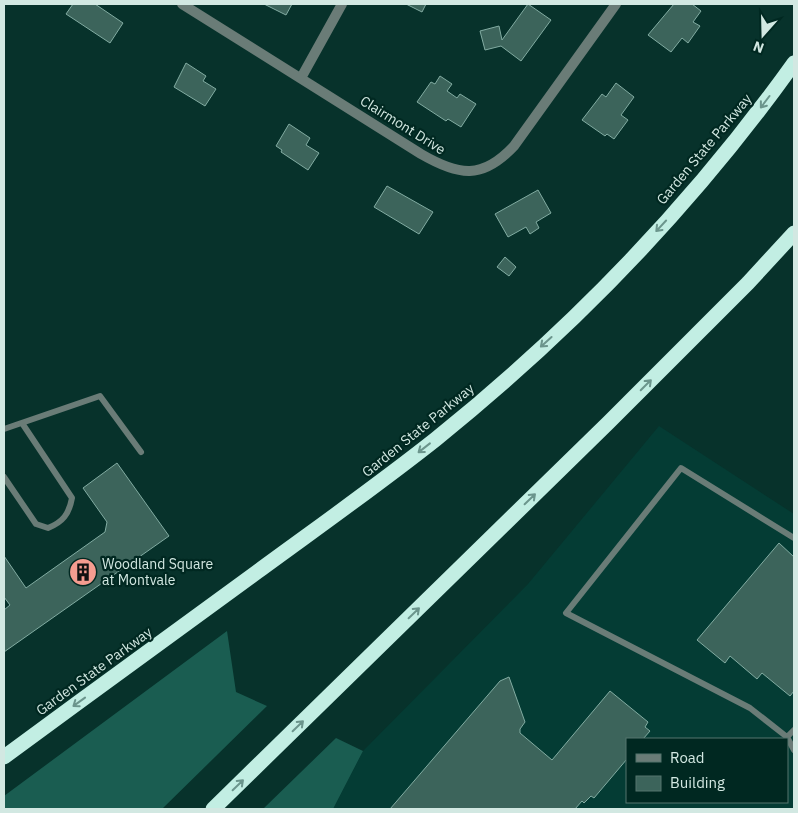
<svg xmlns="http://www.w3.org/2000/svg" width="798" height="813" font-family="'IBM Plex Sans',sans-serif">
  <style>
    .built { fill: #043c34; fill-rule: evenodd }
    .forest { fill: #1a5d51 }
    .building { fill: #3c645b; stroke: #82aca2 }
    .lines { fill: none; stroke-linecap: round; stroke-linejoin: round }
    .service { stroke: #6a7c77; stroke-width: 6 }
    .minor { stroke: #6a7c77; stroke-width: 10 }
    .motorway { stroke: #c2eee3; stroke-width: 15 }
    .oneway { stroke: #6b958c }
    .labels { text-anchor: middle; stroke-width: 4.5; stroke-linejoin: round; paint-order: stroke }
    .street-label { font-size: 14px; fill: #d2e8e2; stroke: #002821 }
    .poi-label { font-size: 14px; fill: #d2e8e2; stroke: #002821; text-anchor: start }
  </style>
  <rect width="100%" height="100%" fill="#07322b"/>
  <path class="built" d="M659,426L794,514V809H333L363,751L528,584ZM627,739H787V802H627Z"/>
  <path class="forest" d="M227,631L236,692L267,706L162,809H4V796Z
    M336,738L363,751L333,809H263Z"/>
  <path class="building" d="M73,4H95L123,23L110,43L66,14Z
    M264,4H292L286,15Z
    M406,4H426L422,12Z
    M528,4L551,20L521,61L501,46L485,50L480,31L499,26L502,40Z
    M674,4H692L701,11L693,22L700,26L688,43L682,38L671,52L648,35Z
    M186,63L206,76L203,81L216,89L205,106L174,87Z
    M440,76L452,84L447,91L457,98L460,94L476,104L461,127L448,119L446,121L417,102L431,82L435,84Z
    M616,83L634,97L621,115L628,120L614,139L607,134L605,136L582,120L602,94L606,97Z
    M289,124L310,138L306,145L319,153L308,170L281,152L282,150L276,146Z
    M387,186L433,212L419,234L374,207Z
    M538,190L551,213L536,222L539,228L530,234L526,227L508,237L495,214Z
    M505,257L516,267L509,276L497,267Z
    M117,463L169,536L4,652V610L10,605L4,597V556L26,588L105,532L107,522L83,488Z
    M779,543L794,557V691L790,696L762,673L757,679L730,656L725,663L697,640Z
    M509,677L525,722L520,729V733L552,760L610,691L648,722L645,727L650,731L643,739H627V759L594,798L591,796L584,803L582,801L575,809H390L500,681Z"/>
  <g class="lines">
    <path class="service" d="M4,429L100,396L141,452
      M4,477L36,524L48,528C63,522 69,514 72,498L22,423
      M794,538L681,468L566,613L750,708L787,737L794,750
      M787,737L794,730"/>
    <path class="minor" d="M182,4L421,154C459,176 482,180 514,146L616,4
      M301,78L342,4"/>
    <path class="motorway" d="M4,757C88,695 172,634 257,572C317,528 378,485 436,439C570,331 694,203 794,63
      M213,809L608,423L748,283L794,233"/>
  </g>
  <defs><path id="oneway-shaft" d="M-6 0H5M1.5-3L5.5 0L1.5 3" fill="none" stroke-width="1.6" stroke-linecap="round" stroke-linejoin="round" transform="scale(1.25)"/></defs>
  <g class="oneway">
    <use href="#oneway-shaft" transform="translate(765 102) rotate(127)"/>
    <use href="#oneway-shaft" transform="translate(661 226) rotate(133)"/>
    <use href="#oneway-shaft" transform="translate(546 342) rotate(138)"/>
    <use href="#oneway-shaft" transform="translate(646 385) rotate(-45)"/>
    <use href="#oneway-shaft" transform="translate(424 448) rotate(142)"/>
    <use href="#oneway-shaft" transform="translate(530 499) rotate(-44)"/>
    <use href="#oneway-shaft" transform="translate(414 613) rotate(-44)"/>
    <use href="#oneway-shaft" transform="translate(79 702) rotate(144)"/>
    <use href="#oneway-shaft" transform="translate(298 726) rotate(-44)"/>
    <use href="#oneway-shaft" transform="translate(238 785) rotate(-44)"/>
  </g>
  <defs>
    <g id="building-disc" transform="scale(1.4375)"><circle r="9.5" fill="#f59c90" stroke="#002821"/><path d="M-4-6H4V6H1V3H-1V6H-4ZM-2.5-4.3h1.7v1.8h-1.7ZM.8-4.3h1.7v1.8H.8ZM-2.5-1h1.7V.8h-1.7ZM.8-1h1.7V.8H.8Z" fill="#111"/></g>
  </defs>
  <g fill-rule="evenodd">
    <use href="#building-disc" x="83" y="572"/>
  </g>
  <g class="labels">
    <g class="street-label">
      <text transform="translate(403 125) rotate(32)" y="5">Clairmont Drive</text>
      <text transform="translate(704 149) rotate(-50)" y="5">Garden State Parkway</text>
      <text transform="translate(418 430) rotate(-39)" y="5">Garden State Parkway</text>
      <text transform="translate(94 671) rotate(-36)" y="5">Garden State Parkway</text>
    </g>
    <g class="poi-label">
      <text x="102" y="569">Woodland Square<tspan x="102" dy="16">at Montvale</tspan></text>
    </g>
  </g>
  <rect width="798" height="813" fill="none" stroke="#d2e8e2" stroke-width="10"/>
  <rect x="626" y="738" width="162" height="65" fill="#002821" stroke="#54756e"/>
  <rect x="636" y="754" width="25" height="8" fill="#6a7c77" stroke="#54756e"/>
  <text x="670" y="763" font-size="15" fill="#d2e8e2">Road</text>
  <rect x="636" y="776" width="25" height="15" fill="#3c645b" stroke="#54756e"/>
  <text x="670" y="788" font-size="15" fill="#d2e8e2">Building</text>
  <g transform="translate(763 35) rotate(200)" stroke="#002821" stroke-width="4" paint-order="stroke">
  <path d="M0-4L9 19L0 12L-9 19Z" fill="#d2e8e2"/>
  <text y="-8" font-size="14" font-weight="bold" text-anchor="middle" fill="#d2e8e2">N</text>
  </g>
</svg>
